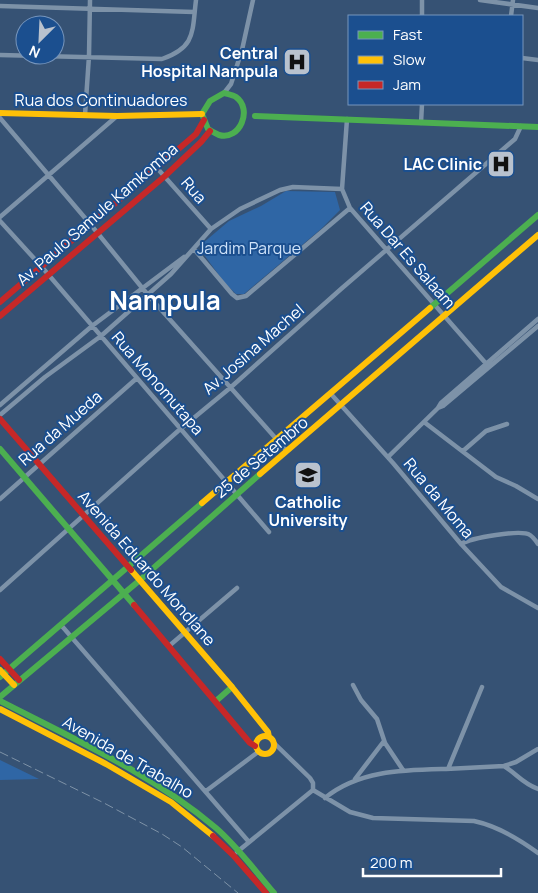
<svg xmlns="http://www.w3.org/2000/svg" width="538" height="893" font-family="Manrope,sans-serif">
  <style>
    .green { fill: #2f66a5 }
    .lines { fill: none; stroke-linecap: round; stroke-linejoin: round }
    .street { stroke: #7d92a8; stroke-width: 4.5 }
    .fast { stroke: #4caf50; stroke-width: 6 }
    .slow { stroke: #ffc107; stroke-width: 6 }
    .jam { stroke: #c62828; stroke-width: 6 }
    .rail { stroke: #7e92a7; stroke-width: 1; stroke-dasharray: 9 4; stroke-linecap: butt }
    .labels { text-anchor: middle; stroke-width: 4; stroke-linejoin: round; paint-order: stroke }
    .poi-label { font-size: 16px; font-weight: bold; fill: #fff; stroke: #1b4f8f; text-anchor: end }
    .street-label { font-size: 16px; fill: #fff; stroke: #1b4f8f }
    .park-label { font-size: 16px; fill: #cfe3fa; stroke: #1b4f8f }
    .town-label { font-size: 26px; font-weight: bold; fill: #fff; stroke: #1b4f8f }
  </style>
  <rect width="100%" height="100%" fill="#365274"/>
  <path class="green" d="M286,191L335,192L340,210L321,229L244,294H236L224,282L202,252L203,243L229,221L261,206Z
    M0,760L39,779L0,780Z"/>
  <g class="lines">
    <path class="street" d="M480,0L538,8
      M0,6L194,12
      M422,16V0
      M511,16L513,0
      M0,55L162,59C196,47 192,32 196,0
      M522,58L538,60
      M224,93L231,84L242,50L253,0
      M85,115L89,56L90,0
      M0,118L91,225L148,295L287,451
      M347,119L342,189L350,208L489,367
      M421,123L422,104
      M157,168L211,229
      M0,217L117,116
      M0,221L41,266L269,532
      M194,249L232,294L237,298L246,296L350,208
      M331,394L393,463L461,544L501,587L538,608
      M0,405L92,326L184,257
      M438,408L443,406L538,326
      M0,415L45,377L101,336L171,274L211,229L240,209L280,190L293,187L342,189
      M424,422L496,477L516,486L538,499
      M463,451L486,431L507,424
      M388,457L438,408L441,403L538,319
      M0,499L137,378
      M461,544C471,538 521,529 530,535C533,537 536,541 538,544
      M0,590L178,431L230,388L341,289L515,139L521,126
      M61,625L249,842
      M169,646L237,588
      M353,685L361,700L377,719L385,743L403,770
      M504,766C518,775 522,783 538,789
      M448,769L482,687
      M355,779L384,741
      M313,790L350,812L373,818L474,821C497,826 519,839 538,853
      M206,791L258,752
      M325,798C359,770 405,770 446,769C466,768 485,767 504,766L516,762L538,749
      M237,852L313,790V783L310,778L274,743"/>
    <path class="fast" d="M224,93C227,94 233,95 236,97C253,109 240,141 219,135C215,133 211,131 208,129L202,114L210,101Z
      M255,116L538,127
      M430,308L538,215
      M0,449L134,605
      M0,677L202,503
      M0,697L140,580L260,474
      M0,701C74,739 152,774 216,828C238,847 255,871 274,893
      M216,701L232,687"/>
    <path class="slow" d="M0,113L117,116L202,114
      M260,474L538,235
      M202,503L430,308
      M131,570L232,687L268,732L269,737
      M0,670L14,685
      M0,709L106,764L171,802L213,836
      M256 745a9 9 0 1 1 18 0a9 9 0 1 1-18 0Z"/>
    <path class="jam" d="M0,302L196,134L204,120
      M0,316L165,176L201,142L210,131
      M0,419L131,570
      M134,605L250,743L255,746
      M0,659L19,680
      M213,836L233,855L266,893"/>
    <path class="rail" d="M0,752L104,803L162,834L182,847L238,893"/>
  </g>
  <defs>
    <g id="hospital-square" transform="scale(1.4375)"><rect x="-9" y="-9" width="18" height="18" rx="4" fill="#b9c2ce" stroke="#1b4f8f"/><path d="M-5-5h3v3.5h4V-5h3V5h-3V1.5h-4V5h-3Z" fill="#111"/></g>
    <g id="university-square" transform="scale(1.4375)"><rect x="-9" y="-9" width="18" height="18" rx="4" fill="#b9c2ce" stroke="#1b4f8f"/><path d="M0-5L7-2L0 1L-7-2ZM-4 1L0 2.5L4 1V4Q0 6-4 4Z" fill="#111"/></g>
  </defs>
  <g fill-rule="evenodd">
    <use href="#hospital-square" x="297" y="62"/>
    <use href="#hospital-square" x="501" y="164"/>
    <use href="#university-square" x="308" y="475"/>
  </g>
  <g class="labels">
    <g class="poi-label">
      <text x="278" y="59">Central<tspan x="278" dy="18">Hospital Nampula</tspan></text>
      <text x="482" y="170">LAC Clinic</text>
      <text x="308" y="508" text-anchor="middle">Catholic<tspan x="308" dy="18">University</tspan></text>
    </g>
    <g class="street-label">
      <text x="101" y="106">Rua dos Continuadores</text>
      <text transform="translate(194 190) rotate(49)" y="6">Rua</text>
      <text transform="translate(97 214) rotate(-41)" y="6">Av. Paulo Samule Kamkomba</text>
      <text transform="translate(408 255) rotate(49)" y="6">Rua Dar Es Salaam</text>
      <text transform="translate(253 349) rotate(-41)" y="6">Av. Josina Machel</text>
      <text transform="translate(158 383) rotate(49)" y="6">Rua Monomutapa</text>
      <text transform="translate(60 428) rotate(-41)" y="6">Rua da Mueda</text>
      <text transform="translate(261 457) rotate(-40)" y="6">25 de Setembro</text>
      <text transform="translate(439 498) rotate(50)" y="6">Rua da Moma</text>
      <text transform="translate(147 568) rotate(49)" y="6">Avenida Eduardo Mondlane</text>
      <text transform="translate(128 757) rotate(30)" y="6">Avenida de Trabalho</text>
    </g>
    <g class="park-label">
      <text x="249" y="254">Jardim Parque</text>
    </g>
    <g class="town-label">
      <text x="165" y="310">Nampula</text>
    </g>
  </g>
  <rect x="348" y="15" width="175" height="90" fill="#1b4f8f" stroke="#7695bc"/>
  <rect x="358" y="31" width="25" height="8" fill="#4caf50" stroke="#7695bc"/>
  <text x="393" y="40" font-size="15" fill="#ffffff">Fast</text>
  <rect x="358" y="56" width="25" height="8" fill="#ffc107" stroke="#7695bc"/>
  <text x="393" y="65" font-size="15" fill="#ffffff">Slow</text>
  <rect x="358" y="81" width="25" height="8" fill="#c62828" stroke="#7695bc"/>
  <text x="393" y="90" font-size="15" fill="#ffffff">Jam</text>
  <g transform="translate(40 40) rotate(204)"><circle r="24" fill="#1b4f8f" stroke="#7695bc"/>
  <path d="M0-4L9 19L0 12L-9 19Z" fill="#b9c2ce"/>
  <text y="-8" font-size="14" font-weight="bold" text-anchor="middle" fill="#ffffff">N</text>
  </g>
  <path d="M363 868v8h138v-8" fill="none" stroke="#ffffff" stroke-width="2.5"/>
  <text x="370" y="868" font-size="15" fill="#ffffff" stroke="#1b4f8f" stroke-width="4" paint-order="stroke">200 m</text>
</svg>
